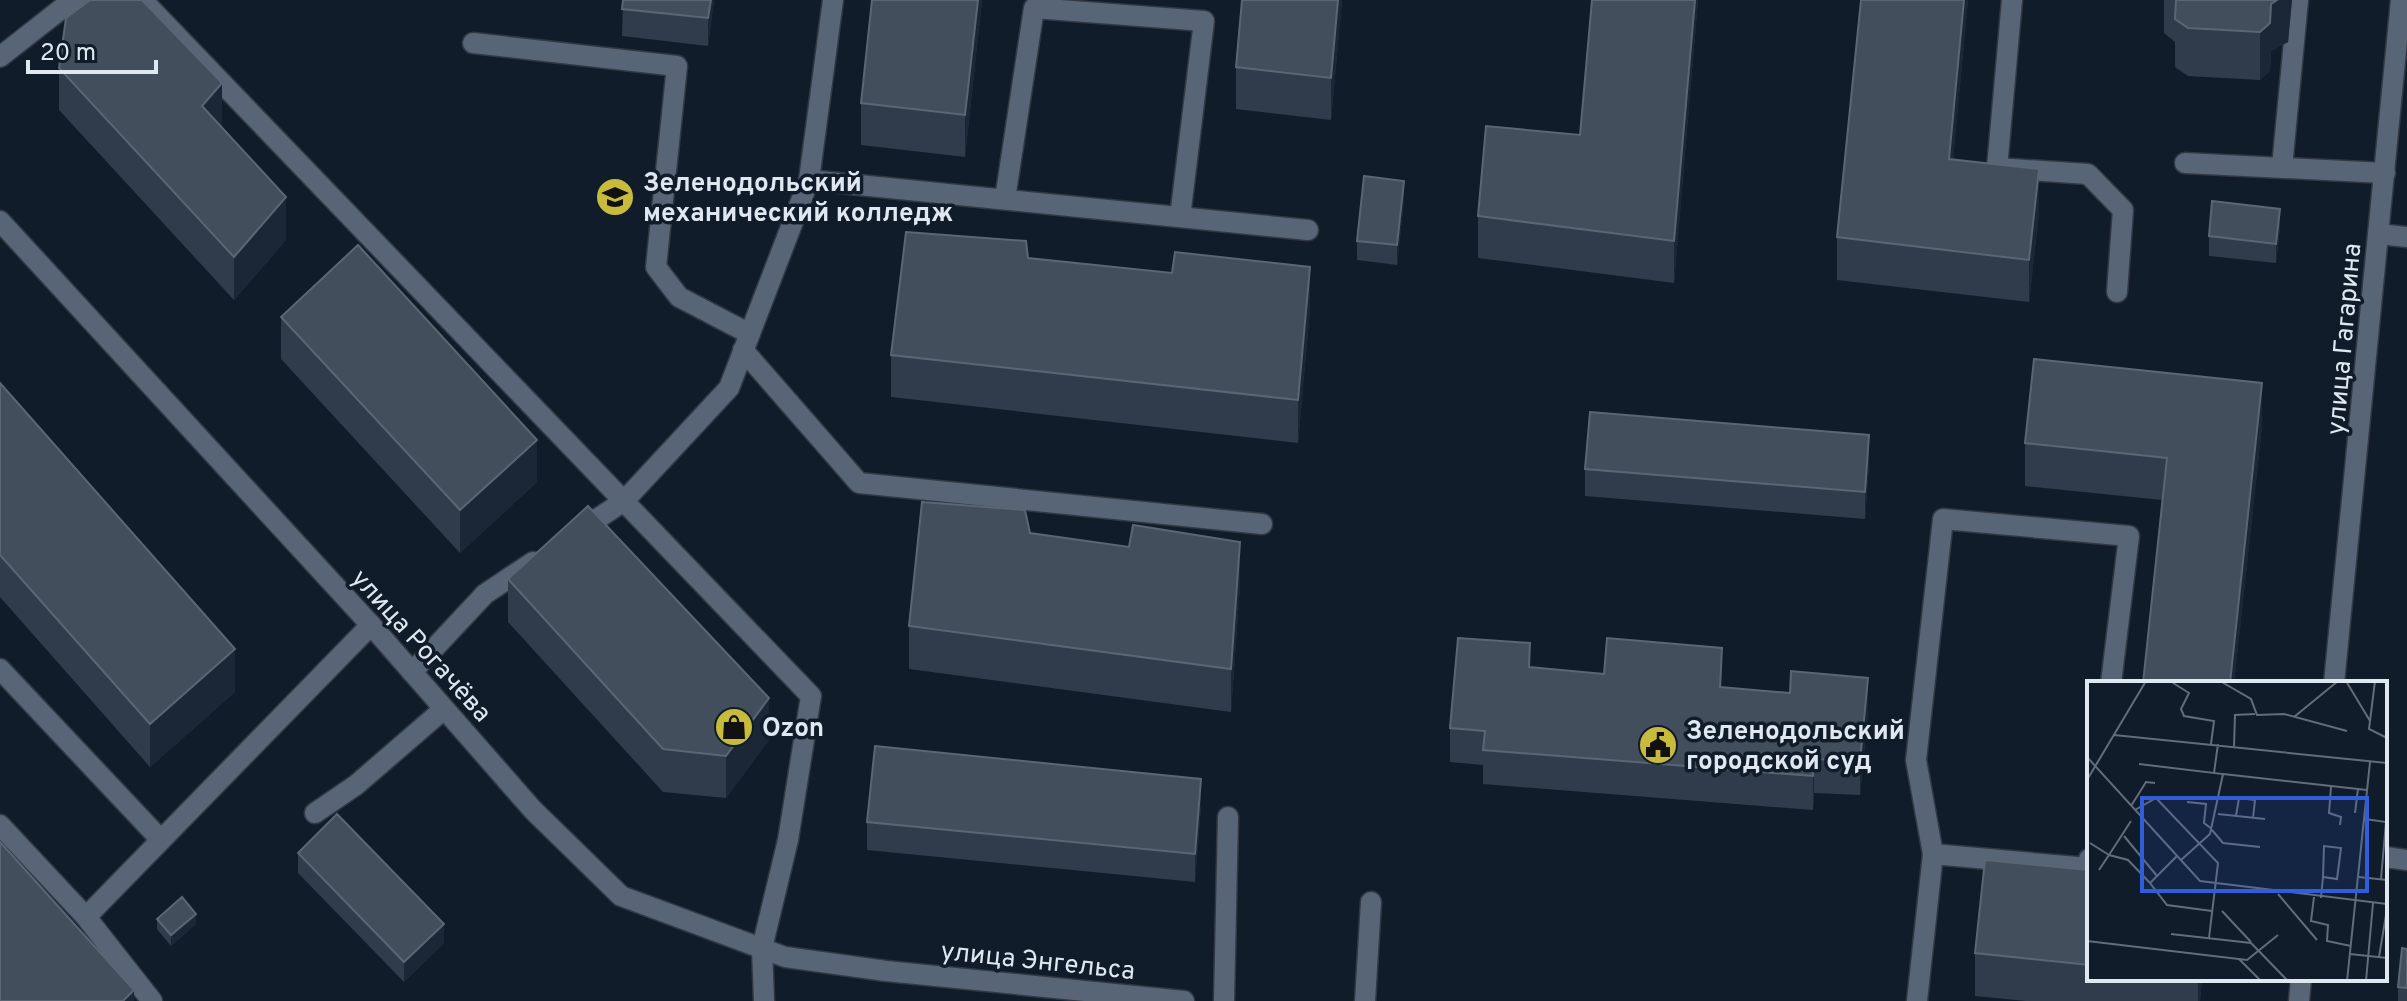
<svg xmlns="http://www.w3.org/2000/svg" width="2407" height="1001" font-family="Overpass,sans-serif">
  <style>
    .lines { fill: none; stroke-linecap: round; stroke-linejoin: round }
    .service-casing { stroke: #323843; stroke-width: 23 }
    .minor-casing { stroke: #323843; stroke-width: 23 }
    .tertiary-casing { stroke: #323843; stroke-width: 23 }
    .service { stroke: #576576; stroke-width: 20 }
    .minor { stroke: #576576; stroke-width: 20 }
    .tertiary { stroke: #576576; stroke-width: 20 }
    .wall { fill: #303c4b }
    .shaded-wall { fill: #1b2737 }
    .building { fill: #434e5d; stroke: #5b6674; stroke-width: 2 }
    .labels { text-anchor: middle; stroke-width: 7; stroke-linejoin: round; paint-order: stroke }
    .poi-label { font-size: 26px; font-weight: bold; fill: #dfe7f1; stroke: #101c2a; text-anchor: start }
    .street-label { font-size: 26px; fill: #dfe7f1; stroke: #101c2a }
    .inset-road { fill: none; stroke: #636d7a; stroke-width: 2 }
    .view { fill: #305dda; fill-opacity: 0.15; stroke: #305dda; stroke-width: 4 }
    .inset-edge { fill: none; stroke: #dfe7f1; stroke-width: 4 }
  </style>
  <rect width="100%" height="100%" fill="#101c2a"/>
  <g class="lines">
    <g class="service-casing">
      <path id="service" d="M2012,0L1997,168L2088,174L2123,210L2117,292
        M473,43L677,66L656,267L679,297L750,334
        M0,57L65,6H148L811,696L788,840L762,948L764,1001
        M2185,163L2385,173
        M2282,167L2298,0
        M809,180L1308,230
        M1005,199L1034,8L1204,21L1180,217
        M2379,234L2407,237
        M743,350L859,483L1262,524
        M576,533L624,501L729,388L809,180L833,0
        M0,669L161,840
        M412,672L485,594L533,562
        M315,813L356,785L444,709
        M0,825L86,917
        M1933,854L2088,868L2089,859
        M2385,857L2407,860
        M152,1001L86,917L371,625
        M1224,1001L1228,817
        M1365,1001L1371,902
        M1917,1001L1933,854L1916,760L1943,519L2129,536L2111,683"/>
    </g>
    <g class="minor-casing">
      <path id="minor" d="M2334,683L2401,0
        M2299,1001L2301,979"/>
    </g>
    <g class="tertiary-casing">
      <path id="tertiary" d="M0,221L371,625L533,810L621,896L785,957L886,971L1184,1001"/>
    </g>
    <use href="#service" class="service"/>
    <use href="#minor" class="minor"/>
    <use href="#tertiary" class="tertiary"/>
  </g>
  <path class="wall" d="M623,0H714L708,46L622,36Z
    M872,0H982L965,157L861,145V103Z
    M1342,0L1331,120L1236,109V67Z
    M1592,0H1698L1674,283L1478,258V216L1580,135Z
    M1968,0L1953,159L2039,212L2029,302L1837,280V237Z
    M2164,0H2292L2288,42L2271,51L2270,71L2260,80L2188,76L2175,67V42L2164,33Z
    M59,68L222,125L220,126L286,240L234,300L59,110Z
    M1404,200L1397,265L1357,260V241Z
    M2280,228L2276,263L2209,256V236Z
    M1028,258L1310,309L1298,443L891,397V355Z
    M281,317L537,482L460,553L281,359Z
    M0,383L235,692L150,767L0,597Z
    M2262,426L2234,683H2143L2162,500L2025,486V443Z
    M1869,463L1865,519L1585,496V469Z
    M1030,533L1240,584L1231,712L909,669V626Z
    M508,579L769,740L726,798L663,792L508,622Z
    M1530,667L1722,687L1868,712L1860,795L1814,793L1813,810L1483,784V765L1450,762V728Z
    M1201,806L1195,882L867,850V822Z
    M298,853L444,943L404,982L298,873Z
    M2089,870V979H2202L2200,1001H2026L1975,996V953Z
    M157,919L196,924L171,946L157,929Z
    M2407,949V1001H2398V987Z"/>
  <path class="shaded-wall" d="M711,0H714L708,46V18Z
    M978,0H982L965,157V115Z
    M1338,0H1342L1331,120V78Z
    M1695,0H1698L1674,283V241Z
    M1964,0H1968L1949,201V159Z
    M2277,0H2292L2288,42L2271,51L2270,71L2260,80V32L2271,4Z
    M222,83V125L202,149V106Z
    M2039,169V212L2029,302V260Z
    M1404,181V200L1397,265V245Z
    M286,197V240L234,300V257Z
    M2280,209V228L2276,263V244Z
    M1310,267V309L1298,443V400Z
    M2262,383V426L2234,683H2230Z
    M1869,435V463L1865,519V492Z
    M537,440V482L460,553V510Z
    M1240,542V584L1231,712V669Z
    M1722,648V682L1720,721V687Z
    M235,649V692L150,767V724Z
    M1868,678V712L1860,795V761Z
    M769,698V740L726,798V756Z
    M1814,759V793L1813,810V776Z
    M1201,779V806L1195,882V854Z
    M196,914V924L171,946V935Z
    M444,924V943L404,982V962Z
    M2198,979H2202L2200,1001H2198Z
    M134,990V1001H123Z"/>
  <path class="building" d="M90,0H142L222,83L202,106L286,197L234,257L59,68L66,18Z
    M623,0H711L708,18L622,9Z
    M872,0H978L965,115L861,103Z
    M1242,0H1338L1331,78L1236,67Z
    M1592,0H1695L1674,241L1478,216L1486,126L1580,135Z
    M1861,0H1964L1949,159L2039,169L2029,260L1837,237Z
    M2176,0H2277L2271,4L2270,23L2260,32L2188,28L2175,19Z
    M1364,176L1404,181L1397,245L1357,241Z
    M2212,201L2280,209L2276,244L2209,236Z
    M906,232L1026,241L1028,258L1172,273L1175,252L1310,267L1298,400L891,355Z
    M358,245L537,440L460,510L281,317Z
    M2034,359L2262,383L2230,683H2143L2167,458L2025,443Z
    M0,383L235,649L150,724L0,555Z
    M1590,412L1869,435L1865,492L1585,469Z
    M922,502L1025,510L1030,533L1129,547L1133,525L1240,542L1231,669L909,626Z
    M588,506L769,698L726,756L663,749L508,579Z
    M1458,638L1530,643L1529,667L1604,674L1607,638L1722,648L1720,687L1790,693L1791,671L1868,678L1860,761L1814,759L1813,776L1483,750L1485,731L1450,728Z
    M875,746L1201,779L1195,854L867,822Z
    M337,814L444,924L404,962L298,853Z
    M0,842L134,990L123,1001H0Z
    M1985,860L2089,870V965L1975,953Z
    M182,897L196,914L171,935L157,919Z
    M2402,948L2407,949V988L2398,987Z"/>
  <defs>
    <g id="university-disc" transform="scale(2)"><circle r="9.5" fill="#c8bb3b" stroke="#101c2a"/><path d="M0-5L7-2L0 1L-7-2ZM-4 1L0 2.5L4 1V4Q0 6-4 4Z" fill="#111"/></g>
    <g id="shop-disc" transform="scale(2)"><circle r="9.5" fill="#c8bb3b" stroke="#101c2a"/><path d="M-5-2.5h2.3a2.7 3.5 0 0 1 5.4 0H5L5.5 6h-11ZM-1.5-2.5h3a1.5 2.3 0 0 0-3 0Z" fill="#111"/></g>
    <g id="civic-disc" transform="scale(2)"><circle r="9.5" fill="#c8bb3b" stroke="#101c2a"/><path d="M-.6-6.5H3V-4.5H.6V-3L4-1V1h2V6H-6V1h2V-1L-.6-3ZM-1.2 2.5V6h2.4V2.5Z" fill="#111"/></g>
  </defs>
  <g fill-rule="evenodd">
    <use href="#university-disc" x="615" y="197"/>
    <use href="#shop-disc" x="734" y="727"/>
    <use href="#civic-disc" x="1658" y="745"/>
  </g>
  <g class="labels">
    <g class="poi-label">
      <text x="643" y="191">Зеленодольский<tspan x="643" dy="30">механический колледж</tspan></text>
      <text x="762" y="736">Ozon</text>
      <text x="1686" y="739">Зеленодольский<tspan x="1686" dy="30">городской суд</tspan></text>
    </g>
    <g class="street-label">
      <text transform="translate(2343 339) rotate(-85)" y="9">улица Гагарина</text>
      <text transform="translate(422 645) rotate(48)" y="9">улица Рогачёва</text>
      <text transform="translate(1038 960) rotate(6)" y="9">улица Энгельса</text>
    </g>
  </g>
  <g transform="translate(2087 681)">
    <rect width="300" height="300" fill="#101c2a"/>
    <path class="inset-road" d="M83,0L102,12L94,28L97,35L127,40L124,63M133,0L164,18L170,34L197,33L260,50M259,0L283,40M288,0L282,48L300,57M207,36L251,0M27,54L300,82M147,65L148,34L168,33M0,76L113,200L300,223M52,83L136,93L123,153L94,179M127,92L131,63M136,93L280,109M0,99L59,0M244,106L242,132L254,136L253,144M100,121L119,123L117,142L125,148M44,125L59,101L68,102M48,129L69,117L131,182L122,257M268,132L271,108M131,133L178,138M149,135L152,117L168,119L166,137M278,138L299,141L294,198M125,149L136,162L173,166M37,155L70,195M3,162L22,174L44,140M90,175L63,202L80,224L125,230M12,189L22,174L41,179L63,202M272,196L300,199M191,213L230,259M227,216L224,240L241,244L240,260L264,265M234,217L236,196L250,198L254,167L237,165L236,196M135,230L164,261M84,253L164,262L201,300M0,260L160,279L191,254M263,273L300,277M292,276L300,228M152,278L174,300M260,300L283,81M279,300L286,222"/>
    <path class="view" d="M55,117H280V210H55Z"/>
    <rect width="300" height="300" class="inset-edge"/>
  </g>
  <path d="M28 60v12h128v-12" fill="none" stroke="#dfe7f1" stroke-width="4"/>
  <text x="40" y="60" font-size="24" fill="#dfe7f1" stroke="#101c2a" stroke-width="6" paint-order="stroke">20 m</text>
</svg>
